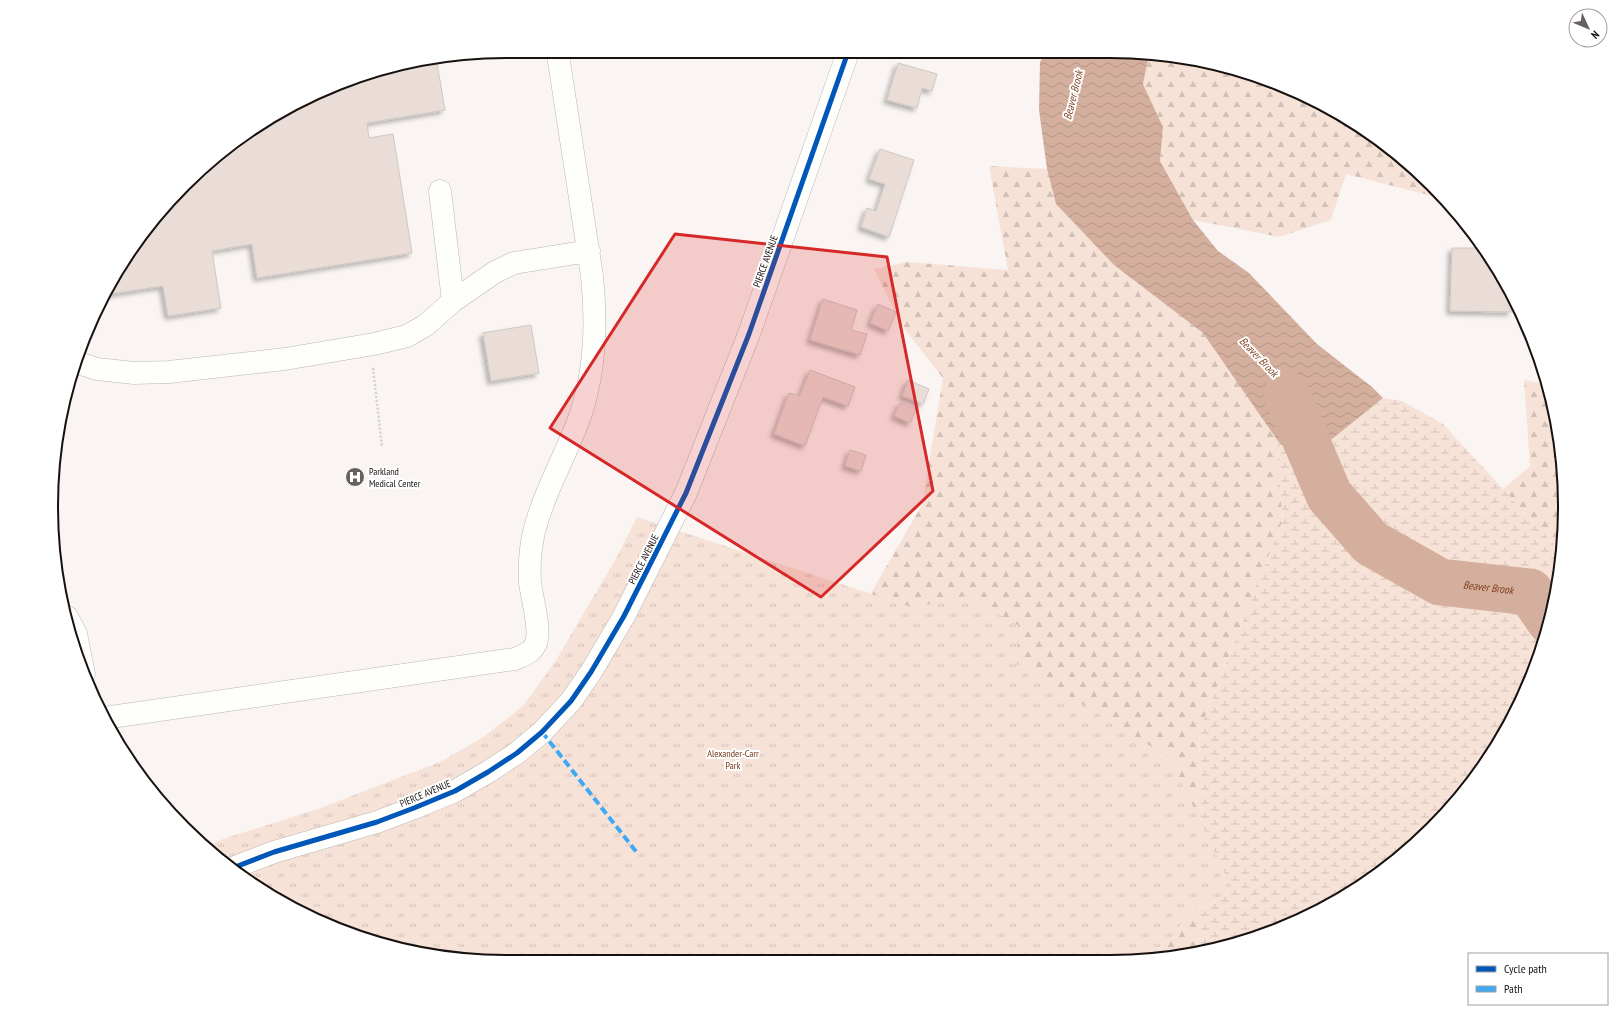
<svg xmlns="http://www.w3.org/2000/svg" width="1616" height="1013" font-family="'PT Sans Narrow',sans-serif">
  <style>
    .forest { fill: url(#forest-firs) }
    .wetland { fill: url(#wetland-marsh) }
    .park { fill: url(#park-tufts) }
    .water { fill: url(#water-waves) }
    .lines { fill: none; stroke-linecap: round; stroke-linejoin: round }
    .river { stroke: #d4af9e; stroke-width: 47 }
    .building { fill: #eaddd7; stroke: #cdc8c5; filter: url(#shadow) }
    .minor-casing { stroke: #bbb6b3; stroke-width: 23 }
    .path { stroke: #d2d0d0; stroke-width: 2.5; stroke-dasharray: 2 2; stroke-linecap: butt }
    .minor { stroke: #fefefd; stroke-width: 22 }
    .quiet { stroke: #3fa9f5; stroke-width: 4; stroke-dasharray: 8 4; stroke-linecap: butt }
    .cycleway-casing { stroke: #fff; stroke-width: 8 }
    .cycleway { stroke: #0057b8; stroke-width: 5 }
    .marked { fill: #d62828; fill-opacity: 0.2; stroke: #d62828; stroke-width: 3; stroke-linejoin: round }
    .labels { text-anchor: middle; stroke-width: 4; stroke-linejoin: round; paint-order: stroke }
    .street-label { font-size: 10px; fill: #17110f; stroke: #fff }
    .poi-label { font-size: 10px; fill: #17110f; stroke: #fff; text-anchor: start }
    .park-label { font-size: 10px; fill: #743413; stroke: #fff }
    .water-label { font-size: 11px; font-style: italic; fill: #7e3d1d; stroke: #fff }
    .rim { fill: none; stroke: #17110f; stroke-width: 2 }
  </style>
  <defs>
    <pattern id="forest-firs" width="22" height="20" patternUnits="userSpaceOnUse"><rect width="22" height="20" fill="#f7e2d8"/><path d="M5 1l3.5 6h-7zM16 11l3.5 6h-7z" fill="#d3c1b8"/></pattern>
    <pattern id="wetland-marsh" width="20" height="14" patternUnits="userSpaceOnUse"><rect width="20" height="14" fill="#f7e2d8"/><path d="M1 5h8M5 5V1M11 12h8M15 12V8" fill="none" stroke="#d3c1b8"/></pattern>
    <pattern id="park-tufts" width="24" height="20" patternUnits="userSpaceOnUse"><rect width="24" height="20" fill="#f7e2d8"/><path d="M3 7l-1-3M5 7V3M7 7l1-3M15 17l-1-3M17 17v-4M19 17l1-3" fill="none" stroke="#d3c1b8"/></pattern>
    <pattern id="water-waves" width="16" height="10" patternUnits="userSpaceOnUse"><rect width="16" height="10" fill="#d4af9e"/><path d="M0 5q4-4 8 0t8 0" fill="none" stroke="#b59687"/></pattern>
    <filter id="shadow"><feDropShadow dx="-3.5" dy="3.5" stdDeviation="2" flood-color="#0004"/></filter>
  </defs>
  <rect width="100%" height="100%" fill="#faf5f2"/>
  <path class="forest" d="M1149,55H1169L1284,86L1387,145L1444,199L1346,174L1331,220L1279,237L1193,220L1160,161L1163,127L1143,84Z
    M989,166L1047,169L1056,204L1114,265L1203,333L1280,444L1277,456L1283,520L1199,732L1202,819L1198,949L1140,961L447,958L332,927L864,605L922,505L943,378L903,327L874,269L908,262L1008,270Z
    M1524,380L1546,384L1561,447L1564,536L1561,552L1503,489L1530,466Z"/>
  <path class="wetland" d="M1383,398L1402,401L1443,424L1561,552L1550,624L1518,708L1471,784L1410,849L1337,901L1256,938L1198,949L1202,819L1199,732L1283,520L1277,456L1280,444L1306,460Z"/>
  <path class="park" d="M637,517L914,608L964,596L1018,625L1017,664L1170,758L1234,892L1192,908L1167,944L1160,957L1140,961L447,958L332,927L229,868L207,846L223,839L318,809L442,761L485,736L523,706L555,662L618,555Z"/>
  <path class="water" d="M1044,55H1149L1143,84L1163,127L1160,161L1193,220L1218,251L1249,273L1317,344L1372,387L1383,398L1306,460L1280,444L1203,333L1114,265L1056,204L1047,169L1039,110L1040,62Z"/>
  <g class="lines">
    <path class="river" id="s1" d="M1287,395L1329,495L1371,543L1440,582L1530,592L1550,621"/>
  </g>
  <path class="building" d="M436,57L445,110L367,123L369,138L393,134L412,253L257,278L252,244L212,251L221,308L168,316L163,286L104,295L145,229L229,145L305,98L360,75Z
    M898,63L937,74L932,91L922,88L917,108L887,100Z
    M880,149L914,160L889,237L861,227L867,208L876,211L885,184L869,179Z
    M1452,248H1482L1504,279L1512,296L1511,312L1450,311Z
    M823,299L857,310L851,330L867,334L860,355L810,340Z
    M878,304L896,312L888,331L870,323Z
    M531,325L539,373L491,381L483,333Z
    M810,370L855,387L848,406L823,397L805,446L774,434L789,393L800,396Z
    M908,380L929,389L923,404L902,396Z
    M900,403L916,409L910,423L894,416Z
    M850,450L866,455L861,471L845,466Z"/>
  <g class="lines">
    <g class="minor-casing">
      <path id="minor" d="M440,191L453,301
        M75,362L97,369L134,373L169,372L285,359L374,344L407,336L426,325L453,301L495,272L514,263L589,251
        M67,617L76,634L84,674
        M104,718L515,659C524,655 532,653 536,643C541,630 532,598 530,583C529,566 530,549 534,532C544,492 565,457 579,419C595,374 597,324 592,276L558,55
        M230,869L274,852L377,822L414,808L455,791L488,772L517,753L542,732L571,701L591,672L624,616L686,493L749,334L847,55"/>
    </g>
    <path class="path" d="M373,368L382,447"/>
    <use href="#minor" class="minor"/>
    <path class="quiet" d="M542,732L638,854"/>
    <g class="cycleway-casing">
      <path id="cycleway" d="M230,869L274,852L377,822L414,808L455,791L488,772L517,753L542,732L571,701L591,672L624,616L686,493L749,334L847,55"/>
    </g>
    <use href="#cycleway" class="cycleway"/>
  </g>
  <path class="marked" d="M675,234L887,257L933,491L821,597L550,428Z"/>
  <defs>
    <g id="hospital-disc" transform="scale(1)"><circle r="9.5" fill="#66615e" stroke="#fff"/><path d="M-5-5h3v3.5h4V-5h3V5h-3V1.5h-4V5h-3Z" fill="#fff"/></g>
  </defs>
  <g fill-rule="evenodd">
    <use href="#hospital-disc" x="355" y="477"/>
  </g>
  <g class="labels">
    <g class="street-label">
      <text transform="translate(765 261) rotate(-70)" y="4">PIERCE AVENUE</text>
      <text transform="translate(643 559) rotate(-63)" y="4">PIERCE AVENUE</text>
      <text transform="translate(425 793) rotate(-23)" y="4">PIERCE AVENUE</text>
    </g>
    <g class="poi-label">
      <text x="369" y="475">Parkland<tspan x="369" dy="12">Medical Center</tspan></text>
    </g>
    <g class="park-label">
      <text x="733" y="757">Alexander-Carr<tspan x="733" dy="12">Park</tspan></text>
    </g>
    <g class="water-label">
      <text transform="translate(1073 95) rotate(-76)" y="4">Beaver Brook</text>
      <text transform="translate(1259 357) rotate(46)" y="4">Beaver Brook</text>
      <text dy="4" stroke="none"><textPath href="#s1" startOffset="300">Beaver Brook</textPath></text>
    </g>
  </g>
  <path d="M0 0H1616V1013H0ZM506 58H1110A448 448 0 0 1 1558 506V507A448 448 0 0 1 1110 955H506A448 448 0 0 1 58 507V506A448 448 0 0 1 506 58Z" fill="#fff" fill-rule="evenodd"/>
  <path class="rim" d="M506 58H1110A448 448 0 0 1 1558 506V507A448 448 0 0 1 1110 955H506A448 448 0 0 1 58 507V506A448 448 0 0 1 506 58Z"/>
  <rect x="1468" y="953" width="140" height="52" fill="#ffffff" stroke="#a2a09f"/>
  <rect x="1476" y="966" width="20" height="6" fill="#0057b8" stroke="#a2a09f"/>
  <text x="1504" y="973" font-size="12" fill="#17110f">Cycle path</text>
  <rect x="1476" y="986" width="20" height="6" fill="#3fa9f5" stroke="#a2a09f"/>
  <text x="1504" y="993" font-size="12" fill="#17110f">Path</text>
  <g transform="translate(1588 28) rotate(134)"><circle r="19" fill="#ffffff" stroke="#a2a09f"/>
  <path d="M0-3L7 15L0 10L-7 15Z" fill="#66615e"/>
  <text y="-6" font-size="11" font-weight="bold" text-anchor="middle" fill="#17110f">N</text>
  </g>
</svg>
